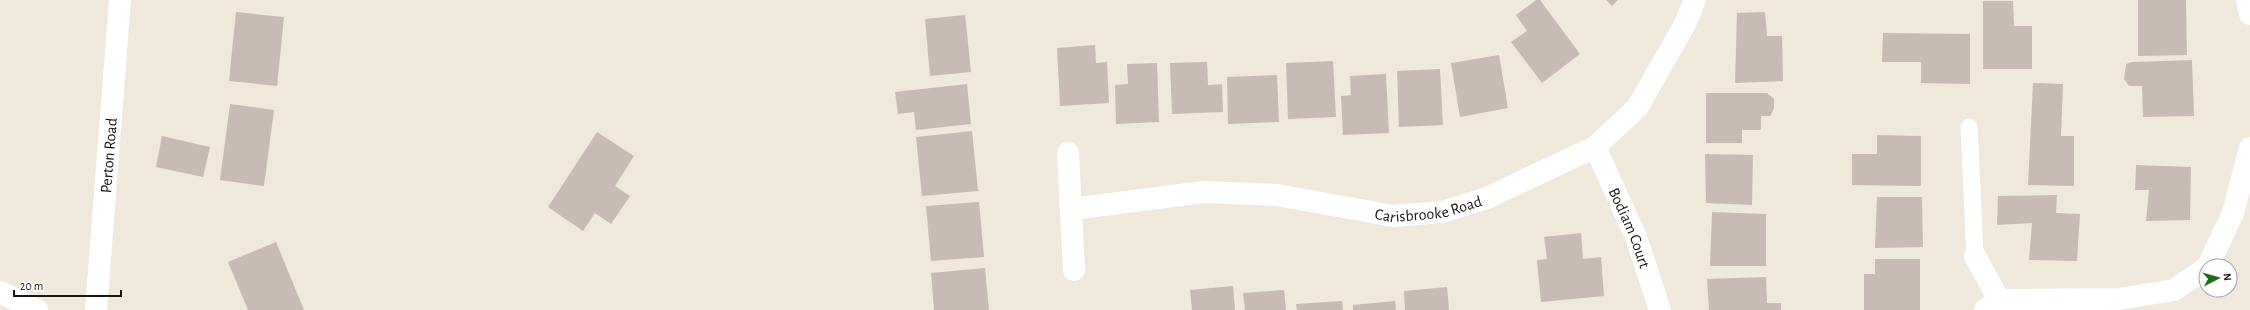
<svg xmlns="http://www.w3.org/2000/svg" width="2250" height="310" font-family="'Alegreya Sans',sans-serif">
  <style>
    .building { fill: #c7bbb3 }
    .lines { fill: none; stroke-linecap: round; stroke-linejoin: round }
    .service { stroke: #fff; stroke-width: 17 }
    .minor { stroke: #fff; stroke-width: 22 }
    .tertiary { stroke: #fff; stroke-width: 22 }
    .labels { text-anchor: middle; stroke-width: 3; stroke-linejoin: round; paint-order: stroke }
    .street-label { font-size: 16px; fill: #181511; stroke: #fff }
  </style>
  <rect width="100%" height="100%" fill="#efe8db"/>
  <path class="building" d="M1536,0H1540L1580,54L1542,83L1511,42L1527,31L1516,15Z
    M1606,0H1618L1612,6Z
    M2138,0H2186L2187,55L2138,56Z
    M1983,1H2013L2014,26H2032V69H1983Z
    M236,12L284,17L277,86L229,81Z
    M1765,12L1767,36H1782L1783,81L1735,83L1737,13Z
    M965,15L971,72L930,76L925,19Z
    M1883,33L1970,34V84L1921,83V62H1882Z
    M1095,45L1096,63L1107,62L1109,103L1060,106L1057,48Z
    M1499,55L1508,108L1460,117L1451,63Z
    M2192,60L2194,116L2143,117L2142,86H2129L2124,79L2126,64L2132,62Z
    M1333,61L1336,117L1288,119L1286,63Z
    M1207,62L1208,85L1222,84L1223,112L1172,114L1170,63Z
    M1157,63L1159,122L1116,124L1115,85L1128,84L1127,64Z
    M1440,69L1443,125L1399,127L1397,71Z
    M1386,74L1389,133L1343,135L1341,96L1351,95L1350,76Z
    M1277,75L1279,122L1228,124L1227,77Z
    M2033,83L2063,84L2061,136H2074V186L2028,185Z
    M967,84L971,124L916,130L914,112L898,114L895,92Z
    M1706,93H1767L1774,99V108L1770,116H1761V130H1742V143H1706Z
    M230,104L274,110L264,186L220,180Z
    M972,131L978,191L922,196L916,137Z
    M597,132L634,156L615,186L630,196L611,224L595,213L583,231L548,207Z
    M1877,135L1921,136V186L1852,185V154H1877Z
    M162,136L210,147L203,177L156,167Z
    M1705,154L1753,155L1752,205L1706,203Z
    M2136,165L2191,167L2190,220L2146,221L2149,190H2135Z
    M2057,195L2056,213L2080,214L2077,261L2029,260L2032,223L1997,225L1998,196Z
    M1877,197H1922L1923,247L1875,248Z
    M979,202L984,257L931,261L926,206Z
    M1712,212L1766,214V266H1710Z
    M1581,233L1583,259L1601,257L1604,296L1541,302L1537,260L1547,259L1544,237Z
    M276,242L304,310H248L228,262Z
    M1875,259H1920V310H1864V274H1875Z
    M985,268L989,310H934L931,273Z
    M1766,277L1767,303H1781V310H1709L1707,279Z
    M1233,286L1235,310H1192L1190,290Z
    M1447,287L1449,310H1405L1404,291Z
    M1284,290L1286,310H1245L1243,293Z
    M1342,301L1343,310H1297L1296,304Z
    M1395,301L1396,310H1353V305Z"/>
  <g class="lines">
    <path class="service" d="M1969,127L1975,256"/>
    <g class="minor">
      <path d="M2247,0L2250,14"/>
      <path id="s1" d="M1595,147L1636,237L1660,310"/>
      <path d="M1068,153L1074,270"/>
      <path id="s2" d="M1072,209L1204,192L1277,195L1393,216L1442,212L1487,198L1595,147L1637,108L1685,24L1695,0"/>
      <path d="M1975,256L1999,300L1985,310"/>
      <path d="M2208,266L2233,213L2250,148"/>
      <path d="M1999,300L2119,299L2174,290L2206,268"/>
    </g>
    <g class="tertiary">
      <path d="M0,292L37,310"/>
      <path id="s3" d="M96,310L120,0"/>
    </g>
  </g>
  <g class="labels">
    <g class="street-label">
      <text dy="6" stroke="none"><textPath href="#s3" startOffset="155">Perton Road</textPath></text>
      <text dy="6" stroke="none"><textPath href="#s2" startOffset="360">Carisbrooke Road</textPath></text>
      <text dy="6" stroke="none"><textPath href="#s1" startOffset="88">Bodiam Court</textPath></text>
    </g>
  </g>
  <g transform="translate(2218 278) rotate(84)"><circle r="19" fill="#ffffff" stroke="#a3a1a0"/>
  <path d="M0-3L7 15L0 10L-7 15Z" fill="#1c6f16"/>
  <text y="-6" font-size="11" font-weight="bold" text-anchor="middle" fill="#181511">N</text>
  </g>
  <path d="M14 290v6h107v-6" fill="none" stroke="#181511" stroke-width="2"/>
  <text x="20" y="290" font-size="12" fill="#181511" stroke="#ffffff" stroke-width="3" paint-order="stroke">20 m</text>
</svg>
